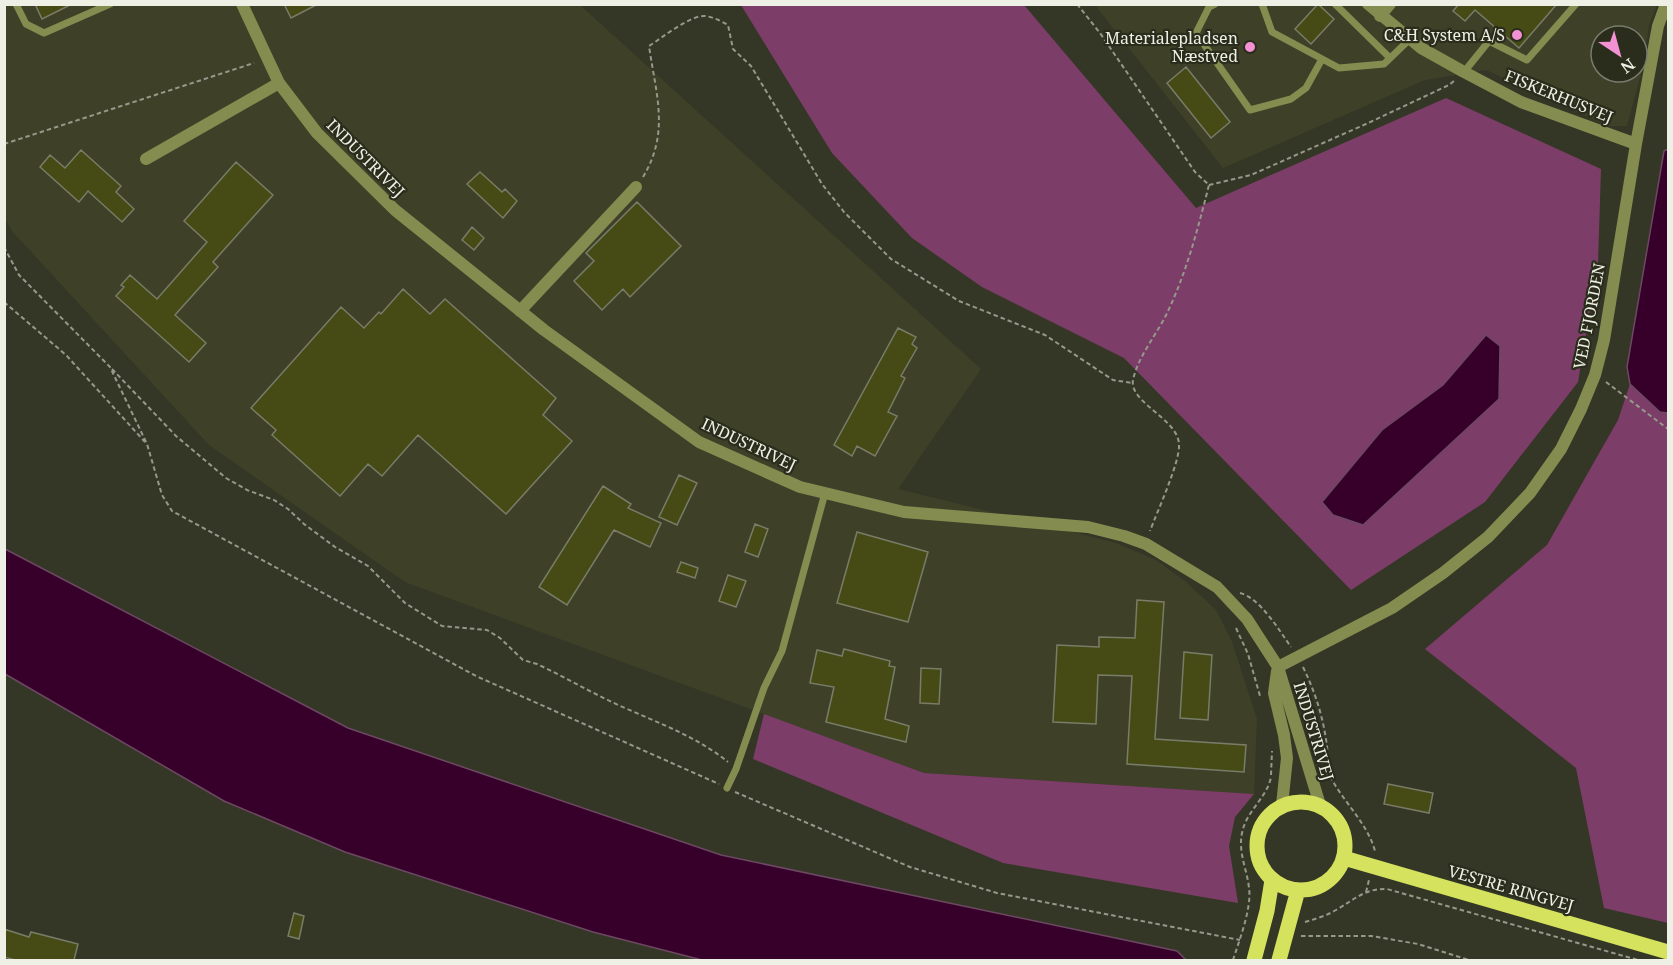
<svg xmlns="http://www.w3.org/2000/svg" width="1673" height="965" font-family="'Noto Serif',serif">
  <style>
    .built { fill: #3e4128; fill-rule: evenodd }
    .green { fill: #7c3e69; fill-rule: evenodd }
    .water { fill: #36002a; stroke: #6d4862; stroke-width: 1.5 }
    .building { fill: #464b15; stroke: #797c68; stroke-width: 1.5 }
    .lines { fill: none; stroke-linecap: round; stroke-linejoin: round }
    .path { stroke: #96988a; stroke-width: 2; stroke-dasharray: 4.5 3; stroke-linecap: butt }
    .service { stroke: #858c50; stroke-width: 7 }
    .minor { stroke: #858c50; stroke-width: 12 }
    .primary { stroke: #d5e25d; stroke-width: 15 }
    .poi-dot { fill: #f491d4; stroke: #2b2d1c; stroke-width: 2 }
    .labels { text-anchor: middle; stroke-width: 4.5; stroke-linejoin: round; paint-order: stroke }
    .poi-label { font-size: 16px; fill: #eef0e5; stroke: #2b2d1c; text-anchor: end }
    .street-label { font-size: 16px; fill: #eef0e5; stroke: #2b2d1c }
  </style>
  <rect width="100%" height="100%" fill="#353726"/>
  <path class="built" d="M4,5H580L981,369L898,489L1113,542L1156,560L1185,581L1216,610L1232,642L1257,719L1254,794L924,773L405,582L209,445L12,231L4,217Z
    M1095,5H1657L1649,25L1643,66L1627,126H1608L1486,70L1425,80L1223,168ZM1601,36H1637V72H1601Z"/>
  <path class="green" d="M741,5H1024L1196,208L1446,98L1601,169L1598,263L1578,382L1485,502L1351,590L1124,358L982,287L912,238L832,153ZM1486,335L1500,346L1322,502L1382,430L1443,385Z
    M1630,384L1660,412L1668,413V923L1604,908L1576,768L1425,649L1547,545L1618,420Z
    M764,714L924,773L1254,794L1235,817L1229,846L1238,903L1003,863L753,759Z"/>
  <path class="water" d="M1668,149V413L1660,412L1630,384L1627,367L1664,151Z
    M1486,335L1500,346L1499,399L1363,525L1333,515L1322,502L1382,430L1443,385Z
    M5,549L348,728L721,855L1177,951L1186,960H702L593,932L345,852L224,801L5,674Z"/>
  <path class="building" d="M35,4H72L42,19Z
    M284,4H318L291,18Z
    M1318,4L1334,19L1311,44L1295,29Z
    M1459,4H1557L1519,48L1475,10L1465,21L1453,11Z
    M1186,67L1230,122L1211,138L1167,83Z
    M81,150L121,186L116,192L134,209L122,222L88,191L79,202L40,167L50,155L65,168Z
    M236,162L273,195L213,262L218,267L175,315L206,343L189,362L116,296L124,287L121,285L130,275L157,299L207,242L184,221Z
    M480,172L502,192L505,189L517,201L503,218L467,184Z
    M637,202L681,246L630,297L623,289L602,310L574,281L594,261L586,253Z
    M472,227L484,238L474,250L462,240Z
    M403,289L430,314L445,299L556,398L543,415L572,441L506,514L418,435L382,476L368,464L340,496L272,435L276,430L251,408L341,307L364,328L379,312L381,314Z
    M898,328L916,337L912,344L917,348L901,376L905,378L888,412L897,416L875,456L857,446L852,456L834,445Z
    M679,475L697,483L677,525L659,517Z
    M603,486L631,504L628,508L661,523L650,547L614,530L567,605L539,587Z
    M755,524L768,529L758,557L745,552Z
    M857,532L928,552L908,622L837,603Z
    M681,562L698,568L695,578L677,572Z
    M728,575L746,581L736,607L719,601Z
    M1137,600L1164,602L1155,739L1246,745L1244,772L1127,764L1132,676L1098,675L1096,724L1053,722L1057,645L1099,647V637L1135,638Z
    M844,649L890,661L889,666L895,667L885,719L909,726L906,742L826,722L834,687L810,683L817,650L842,656Z
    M1184,652L1212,655L1208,720L1180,718Z
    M921,668L941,669L939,704L920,703Z
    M1388,784L1433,793L1429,813L1384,804Z
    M294,913L304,916L299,939L288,936Z
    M4,929L29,937L31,932L78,944L74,960H15L4,957Z"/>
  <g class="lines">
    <path class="path" d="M1077,4L1100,33L1195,172L1209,185C1198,228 1187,271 1168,311C1158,333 1138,356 1133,380C1129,403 1179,419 1179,445C1180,462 1157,512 1150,531
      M4,144L254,63
      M643,177C670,132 656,95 649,46C662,38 690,15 705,16C713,17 721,21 728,25L733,49L751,66L822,184L844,212L891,259L959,301L1045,335L1113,380L1132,383
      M1209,185L1251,175L1366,124L1449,85L1454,81
      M4,247L19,275L110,367L147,444L162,495L172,511L476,676L719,784
      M4,302L66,355L145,442
      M112,369L176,436L226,478L247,490L274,500L288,509L304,524L335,547L368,566L405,603L442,626L487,630L500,638L523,660L537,664C567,678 595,695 625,708C661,724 697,737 728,762
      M1606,382L1668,429
      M1240,593C1260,598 1279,630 1291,647
      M1236,628L1248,654L1260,696
      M1303,667C1320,702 1328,735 1329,774
      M1324,774H1329C1342,801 1367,822 1375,851
      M1271,775L1272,751
      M735,792L910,867L997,893L1240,940
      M1366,892L1369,880
      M1305,922C1315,919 1326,916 1336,910C1354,900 1365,888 1387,889L1638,960
      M1301,936H1371L1418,944L1469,960
      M1233,960C1239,941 1252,908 1249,888C1247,869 1238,853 1242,833C1246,811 1267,798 1271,777"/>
    <path class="service" d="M16,4L26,24L44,33L110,4
      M1215,4L1209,7L1196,33L1250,110L1291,99L1306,88L1322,59
      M1262,4L1272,32L1339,68L1384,64L1410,39
      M1335,4L1390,58
      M1464,72L1489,41L1527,60L1576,4
      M727,788L736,769L764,688L782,651L825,493"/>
    <path class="minor" d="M242,4L279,83L317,133L395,210L544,330L699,442L800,487L904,512L1088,527L1124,536L1146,544L1217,587L1247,619L1278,667L1320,805
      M1368,4L1421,48L1464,72L1521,102L1636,144
      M1380,16L1390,4
      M146,159L279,83
      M520,311L636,187
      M1278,667L1392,608L1443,573L1488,537L1530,493L1561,449L1581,409L1595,375L1604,340L1636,144L1658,26L1666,4
      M1277,671L1274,693L1284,735L1287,758L1282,805"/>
    <path class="primary" d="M1257 846a44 44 0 1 1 88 0a44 44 0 1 1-88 0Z
      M1344,858L1668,952
      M1254,960L1267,911L1272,880
      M1279,960L1298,890"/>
  </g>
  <g class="poi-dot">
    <circle cx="1517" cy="35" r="6"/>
    <circle cx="1250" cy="47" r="6"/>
  </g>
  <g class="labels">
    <g class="poi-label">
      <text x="1505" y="41">C&amp;H System A/S</text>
      <text x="1238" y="44">Materialepladsen<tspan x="1238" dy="18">Næstved</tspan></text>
    </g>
    <g class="street-label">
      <text transform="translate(1559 96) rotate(22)" y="6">FISKERHUSVEJ</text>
      <text transform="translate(366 158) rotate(45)" y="6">INDUSTRIVEJ</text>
      <text transform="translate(1589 316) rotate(-79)" y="6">VED FJORDEN</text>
      <text transform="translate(749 444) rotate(25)" y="6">INDUSTRIVEJ</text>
      <text transform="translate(1314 731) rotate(73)" y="6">INDUSTRIVEJ</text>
      <text transform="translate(1511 888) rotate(16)" y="6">VESTRE RINGVEJ</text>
    </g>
  </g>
  <rect width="1673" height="965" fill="none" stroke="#eef0e5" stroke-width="12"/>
  <g transform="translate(1619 54) rotate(144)"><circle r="28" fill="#2b2d1c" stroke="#797b6c" stroke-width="1.5"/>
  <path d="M0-4.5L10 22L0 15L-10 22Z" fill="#f491d4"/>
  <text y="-9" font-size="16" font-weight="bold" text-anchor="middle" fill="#eef0e5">N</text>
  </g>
</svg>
